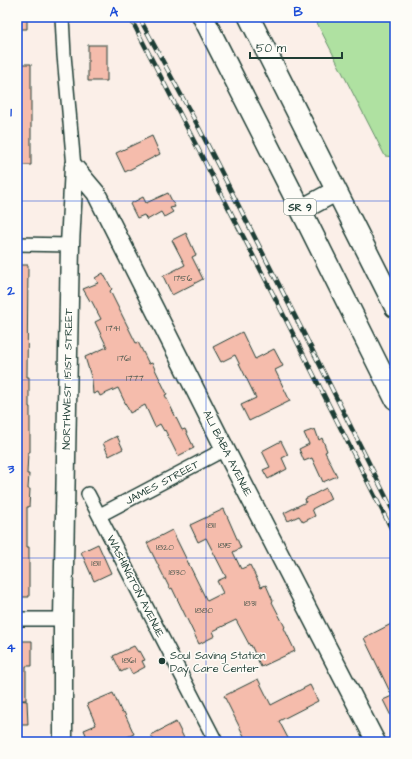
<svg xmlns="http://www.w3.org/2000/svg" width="412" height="759" font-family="'Architects Daughter',sans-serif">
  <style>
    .green { fill: #afe1a1; stroke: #678f6a }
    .building { fill: #f5bcac; stroke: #1f3d34 }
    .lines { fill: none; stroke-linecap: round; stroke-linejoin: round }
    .street-casing { stroke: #1f3d34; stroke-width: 16 }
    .secondary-casing { stroke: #1f3d34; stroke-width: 21 }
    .primary-casing { stroke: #1f3d34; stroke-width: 23 }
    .street { stroke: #fdfcf7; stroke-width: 13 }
    .secondary { stroke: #fdfcf7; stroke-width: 18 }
    .primary { stroke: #fdfcf7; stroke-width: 20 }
    .rail-casing { stroke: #1f3d34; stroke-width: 4.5 }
    .rail { stroke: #fdfcf7; stroke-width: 3; stroke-dasharray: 9; stroke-linecap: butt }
    .grid { fill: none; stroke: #1d4ed8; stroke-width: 1; stroke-opacity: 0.55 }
    .poi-dot { fill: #1f3d34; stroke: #fdfcf7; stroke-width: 1.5 }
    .labels { text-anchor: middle; stroke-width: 3; stroke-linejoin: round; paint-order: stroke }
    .number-label { font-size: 9px; fill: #545d52 }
    .shield { fill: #fdfcf7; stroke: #62766e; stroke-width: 1 }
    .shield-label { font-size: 10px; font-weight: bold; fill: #1f3d34 }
    .street-label { font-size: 11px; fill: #1f3d34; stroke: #fdfcf7 }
    .poi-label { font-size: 11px; fill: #1f3d34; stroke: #fdfcf7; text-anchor: start }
    .neatline { fill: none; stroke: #1d4ed8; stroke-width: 1.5 }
    .grid-label { font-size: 13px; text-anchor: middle; font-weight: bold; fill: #1d4ed8 }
  </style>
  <rect width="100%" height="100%" fill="#fbefe8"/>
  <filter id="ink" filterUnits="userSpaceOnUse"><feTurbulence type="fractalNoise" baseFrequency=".025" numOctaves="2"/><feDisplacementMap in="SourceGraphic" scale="8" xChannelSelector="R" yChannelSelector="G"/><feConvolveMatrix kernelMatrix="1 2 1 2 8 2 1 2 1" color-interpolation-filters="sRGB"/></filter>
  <g filter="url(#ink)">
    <path class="green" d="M314,17H395V157L385,156Z"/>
    <path class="building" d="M17,17H27V29H17Z
      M88,45H107V81H88Z
      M17,64H31V165H17Z
      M152,136L160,154L125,172L116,153Z
      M168,193L175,207L170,208L173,212L164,217L161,212L147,220L144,215L137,218L130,204L143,197L146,203Z
      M186,233L196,255L192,257L203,279L172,295L163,276L185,265L172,240Z
      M17,265H28L27,377H29V407H30V452H28L27,474H29L28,489H30L29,507H27V547H29V597H17Z
      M103,273L112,289L110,291L136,343L138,342L149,364L152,363L167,394L165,395L182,430L185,429L194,448L178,456L165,430L164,431L160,424L155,427L145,405L130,413L118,388L100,396L98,392L93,394L92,380L85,357L107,347L95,322L101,319L91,300L90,301L83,289L98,283L95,278Z
      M242,332L255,359L274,349L283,366L275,370L290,401L249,421L241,405L256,398L235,355L221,362L213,347Z
      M315,429L319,440L322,438L327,451L325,452L337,476L323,482L312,458L304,461L299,449L309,444L304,433Z
      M117,436L123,449L109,456L103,443Z
      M281,441L288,455L282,458L287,469L268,479L263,470L270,467L262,451Z
      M326,488L331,499L312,509L315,516L303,522L299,516L288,521L284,513L306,502L305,499Z
      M224,509L241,548L233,552L241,569L250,565L261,587L266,585L273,601L272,602L285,627L284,628L295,651L261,667L251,645L250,646L236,620L213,631L215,636L199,644L172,588L170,589L147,543L172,530L207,601L223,593L217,581L226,577L206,538L198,542L190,525Z
      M98,544L111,573L94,581L81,552Z
      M395,622V724L383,700L392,696L364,638Z
      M17,641H32V666H26V700H17Z
      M134,646L138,652L140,651L145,660L142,661L145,667L132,674L129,668L121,672L113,656Z
      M258,679L271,705L310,685L318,701L279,721L290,742H247L224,696Z
      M113,693L122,713L124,712L134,734L116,742H89L84,730L96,725L87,704Z
      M17,700L27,701L28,725H17Z
      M176,722L186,742H155L151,735Z"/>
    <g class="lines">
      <g class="street-casing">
        <path id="street" d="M62,17L64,55L74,167
          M17,244L70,245
          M88,494L216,742
          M100,515L225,449
          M17,619H63"/>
      </g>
      <g class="secondary-casing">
        <path id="secondary" d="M74,167L96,193L225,449L376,742
          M63,742V619L70,245L74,167"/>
      </g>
      <g class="primary-casing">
        <path id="primary" d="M203,17L301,210L395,399
          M249,17L395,307
          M301,210L336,191"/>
      </g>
      <use href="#street" class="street"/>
      <use href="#secondary" class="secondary"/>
      <use href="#primary" class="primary"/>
      <g class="rail-casing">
        <path id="rail" d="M130,17L273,294L395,536
          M139,17L199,128L324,373L395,515"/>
      </g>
      <use href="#rail" class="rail"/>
    </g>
  </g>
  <path class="grid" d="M206,17V742M17,201H395M17,380H395M17,558H395"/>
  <circle class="poi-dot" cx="162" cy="661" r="4"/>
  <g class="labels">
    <g class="number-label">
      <text x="183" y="281">1756</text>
      <text x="113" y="331">1741</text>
      <text x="124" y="361">1761</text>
      <text x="135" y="381">1777</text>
      <text x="211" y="528">1811</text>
      <text x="225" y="548">1815</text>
      <text x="165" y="550">1820</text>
      <text x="96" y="566">1811</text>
      <text x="177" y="575">1830</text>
      <text x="250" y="606">1831</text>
      <text x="204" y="613">1880</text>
      <text x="129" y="663">1861</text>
    </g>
    <rect class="shield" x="284" y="199" width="32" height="16" rx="3"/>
    <g class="shield-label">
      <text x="300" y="211">SR 9</text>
    </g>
    <g class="street-label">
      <text transform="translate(67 379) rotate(-89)" y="4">NORTHWEST 151ST STREET</text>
      <text transform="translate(228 453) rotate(63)" y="4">ALI BABA AVENUE</text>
      <text transform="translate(162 482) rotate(-28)" y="4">JAMES STREET</text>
      <text transform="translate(136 586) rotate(63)" y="4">WASHINGTON AVENUE</text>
    </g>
    <g class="poi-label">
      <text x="170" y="659">Soul Saving Station<tspan x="170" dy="13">Day Care Center</tspan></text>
    </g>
  </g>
  <rect width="412" height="759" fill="none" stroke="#fdfcf7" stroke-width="44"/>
  <path d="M250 52v6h92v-6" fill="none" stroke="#1f3d34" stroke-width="2"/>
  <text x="256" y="52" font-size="12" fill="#1f3d34" stroke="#fdfcf7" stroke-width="3" paint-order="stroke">50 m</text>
  <rect x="22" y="22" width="368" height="715" class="neatline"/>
  <g class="grid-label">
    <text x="114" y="16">A</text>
    <text x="298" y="16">B</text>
    <text x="11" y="116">1</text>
    <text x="11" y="295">2</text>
    <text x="11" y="473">3</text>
    <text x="11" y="652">4</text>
  </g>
</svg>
